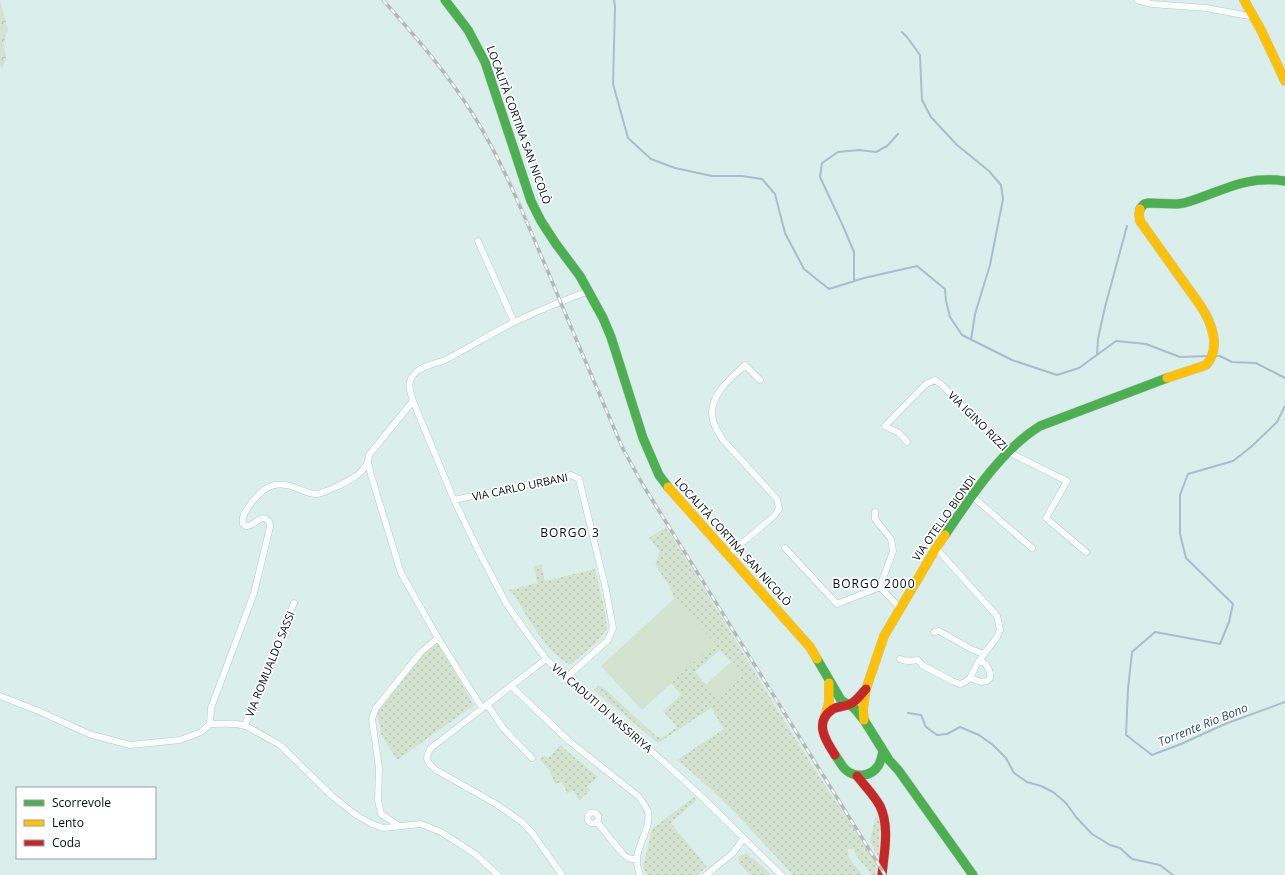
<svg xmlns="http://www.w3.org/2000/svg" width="1285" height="875" font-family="'Open Sans',sans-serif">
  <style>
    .grass { fill: url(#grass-dots); fill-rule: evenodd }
    .forest { fill: url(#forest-crowns) }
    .park { fill: #d4e2d0 }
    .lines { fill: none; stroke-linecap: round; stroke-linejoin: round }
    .stream { stroke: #a8bdcf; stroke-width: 2 }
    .street-casing { stroke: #b9c9c7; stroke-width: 7 }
    .fast-casing { stroke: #b9c9c7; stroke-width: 10 }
    .slow-casing { stroke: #b9c9c7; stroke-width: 10 }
    .jam-casing { stroke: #b9c9c7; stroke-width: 10 }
    .street { stroke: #f9fdfc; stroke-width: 6 }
    .fast { stroke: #4caf50; stroke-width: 9 }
    .slow { stroke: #ffc107; stroke-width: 9 }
    .jam { stroke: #c62828; stroke-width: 9 }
    .rail-casing { stroke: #b4b9b8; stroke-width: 3.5 }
    .rail { stroke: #fff; stroke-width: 2; stroke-dasharray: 6; stroke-linecap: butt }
    .labels { text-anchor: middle; stroke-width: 3.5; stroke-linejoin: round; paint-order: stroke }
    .street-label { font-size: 11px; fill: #030e0d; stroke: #fff }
    .neighbourhood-label { font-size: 12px; letter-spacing: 1px; fill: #030e0d; stroke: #fff }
    .water-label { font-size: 12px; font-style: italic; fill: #305177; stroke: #fff }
  </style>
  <defs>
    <pattern id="grass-dots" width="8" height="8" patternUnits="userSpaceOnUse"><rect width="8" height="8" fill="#d4e2d0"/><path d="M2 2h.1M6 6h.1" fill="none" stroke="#b4c1b1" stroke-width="1.8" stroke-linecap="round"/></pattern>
    <pattern id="forest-crowns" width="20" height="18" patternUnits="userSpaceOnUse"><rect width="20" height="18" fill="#d4e2d0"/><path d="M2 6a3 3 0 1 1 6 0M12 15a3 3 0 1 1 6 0" fill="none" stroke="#b4c1b1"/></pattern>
  </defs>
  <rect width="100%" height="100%" fill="#daefec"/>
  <path class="grass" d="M666,527C713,602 758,679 805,754C828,791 853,826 876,863V875H871C867,865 856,860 854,849H848L849,858L863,875H793C756,835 720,794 677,760L724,729L711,708L658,743L594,690L598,686L605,689L657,737H663L677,727L663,711L681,695L671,683L714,643L674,599L669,585L655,565L660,551L649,538ZM720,650L742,674L718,697L695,672Z
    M541,564L545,581L595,569L605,612L607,629L595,644L570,665C544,650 530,620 514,595L509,590L537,583L534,567Z
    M437,642L474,705L397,760L381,734L377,712L419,657Z
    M560,745L598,777L587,787L590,790L579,801L574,791L567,793L562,782L555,784L549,769L540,760L544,755L548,758Z
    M694,797L697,800L671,823L707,867L697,875H648L643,868L652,829Z
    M876,814L880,823L879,858L870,842Z
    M747,853L770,874V875H750L739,863V856Z"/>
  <path class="forest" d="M0,1L8,29L4,42L6,59L2,68L0,66Z"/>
  <path class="park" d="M674,599L715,643L642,710L601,666Z
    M731,662L742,674L718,697L706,684Z"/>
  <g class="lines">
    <path class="stream" d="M614,0L615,7L613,84L628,138L651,159L675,168L712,176H742L762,179L775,194L785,233L804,269L829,289L864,278L917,266L945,289L946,301L950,317L962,335L1012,360L1057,375L1079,368L1116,341L1146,344L1180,357L1209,356
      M902,32L907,37L920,55L921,79L922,100L931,117L957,145L989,171L1001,185L1003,199L990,265L975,314L971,340
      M854,281V252L843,226L820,177L822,163L838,152L859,150L876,152L887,146L898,134
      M1097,355L1098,339L1105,307L1127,226
      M1215,356H1220L1232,362L1256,363L1285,378
      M1285,406L1277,422L1251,447L1233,461L1188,474L1180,495V534L1186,558L1233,604L1229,622L1220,644L1155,632L1132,652L1128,689L1126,735L1152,755L1181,744L1225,724L1285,702
      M908,713L921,715L926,727L937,735L947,734L960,727L979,735L993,745L1006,758L1014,773L1027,782L1041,786L1053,792L1066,803L1076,817L1092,834L1110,845L1120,848L1132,859L1160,865L1173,875"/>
    <g class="street-casing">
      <path id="street" d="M1137,0L1152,4L1206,8L1255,17
        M478,241L514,322
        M590,292L583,293C560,302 537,311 515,322C491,333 469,348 445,360C436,364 422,365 415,373C406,382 410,391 413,401L454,500L478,550L506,603L524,629L546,659L583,693L664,762L702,797L781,875
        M413,401L369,455L368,462L371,475L401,573L438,638L482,708
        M907,442L899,433L885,426L926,384L935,380L942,385L1008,452L1067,481L1046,518L1086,552
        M972,496L1032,548
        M454,500L571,475L579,479L606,590L613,628L608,640L566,678
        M875,512V519L891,539L893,551L880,587L900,608
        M785,548L837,604L880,587
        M728,555L774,516L779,509L777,499L723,440C719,433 714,427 713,420C707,397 730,379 745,365L760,380
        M934,632L939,631L973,650L984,654
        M546,659L431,748C424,758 427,763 436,770L496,804L522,822L533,834L562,875
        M900,659C906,662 912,661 918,660L922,665L952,681L960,684L965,682L970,678L978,662L997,637L1000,630L997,616L936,548
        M970,678L981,682L987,681L990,678C991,670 986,664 980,660
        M511,686L569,741L638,796C642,801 646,806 648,812C652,833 629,850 640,875
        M0,696L41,712L89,734L130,745L180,740L201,732L210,724L211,708L254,593L270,527C270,522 269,520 264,518C257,518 253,527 246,526L243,524C241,515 247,509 252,502C266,484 278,480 299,489C304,491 311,495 317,494C326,492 348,482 356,476C361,473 365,467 368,462
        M487,704L503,728L532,758
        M210,724C222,724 238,722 248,727L280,745L332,796L356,815L372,824L383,828L421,824L441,832L475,854L498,875
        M245,725L294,603
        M587.5 818a5.5 5.5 0 1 1 11 0a5.5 5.5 0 1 1-11 0Z
        M597,822L623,854L628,858L637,860
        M399,826L381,814L378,800L379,768L372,719L376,708L421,652L438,638
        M706,875L733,853L743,839"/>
    </g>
    <g class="fast-casing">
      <path id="fast" d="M445,0L468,30L485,62L531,201L541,221L556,244L580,276L603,318L611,337L643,438L659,475L668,487
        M1140,209L1144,204L1148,203L1177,204L1184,203C1222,192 1243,175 1285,181
        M945,535C970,498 1001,450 1040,426L1167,378
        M817,659L841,700L854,708L864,720L889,760L899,771L973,875
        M835,755C839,760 842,767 846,770C855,778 871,777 878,766C881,762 882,756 883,751"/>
    </g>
    <g class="slow-casing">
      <path id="slow" d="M1244,0L1261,30L1285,81
        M1140,209L1139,214L1140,221L1200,305C1211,321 1222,348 1206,365L1167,378
        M668,487L810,647L817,659
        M825,716L829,703V683
        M864,720L863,709L866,689L884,636L936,548L945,535"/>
    </g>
    <g class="jam-casing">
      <path id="jam" d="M835,755C826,741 813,722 833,709C838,706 845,707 850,704C857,701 861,694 866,689
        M857,776C865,786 874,795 880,806C890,827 884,853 882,875"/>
    </g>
    <use href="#street" class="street"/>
    <use href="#fast" class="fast"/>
    <use href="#slow" class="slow"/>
    <use href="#jam" class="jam"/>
    <g class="rail-casing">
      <path id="rail" d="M383,0C416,37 448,74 474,116C505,166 526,221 549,274C573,333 598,391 623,449L643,485L885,875"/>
    </g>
    <use href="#rail" class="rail"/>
  </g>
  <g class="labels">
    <g class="street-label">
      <text transform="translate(519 125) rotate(70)" y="4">LOCALITÀ CORTINA SAN NICOLÒ</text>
      <text transform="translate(978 421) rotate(45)" y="4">VIA IGINO RIZZI</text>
      <text transform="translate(520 487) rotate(-12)" y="4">VIA CARLO URBANI</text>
      <text transform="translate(944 518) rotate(-55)" y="4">VIA OTELLO BIONDI</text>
      <text transform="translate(733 542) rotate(48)" y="4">LOCALITÀ CORTINA SAN NICOLÒ</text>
      <text transform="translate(270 664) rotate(-68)" y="4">VIA ROMUALDO SASSI</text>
      <text transform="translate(602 708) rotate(41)" y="4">VIA CADUTI DI NASSIRIYA</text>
    </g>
    <g class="neighbourhood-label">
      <text x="570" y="537">BORGO 3</text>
      <text x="874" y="588">BORGO 2000</text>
    </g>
    <g class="water-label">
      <text transform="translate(1203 725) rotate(-22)" y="4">Torrente Rio Bono</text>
    </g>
  </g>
  <rect x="16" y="787" width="140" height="72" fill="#ffffff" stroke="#9a9f9e"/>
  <rect x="24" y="800" width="20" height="6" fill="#4caf50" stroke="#9a9f9e"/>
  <text x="52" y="807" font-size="12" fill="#030e0d">Scorrevole</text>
  <rect x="24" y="820" width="20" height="6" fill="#ffc107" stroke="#9a9f9e"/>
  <text x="52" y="827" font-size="12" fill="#030e0d">Lento</text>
  <rect x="24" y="840" width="20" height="6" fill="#c62828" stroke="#9a9f9e"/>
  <text x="52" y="847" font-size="12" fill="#030e0d">Coda</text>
</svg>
